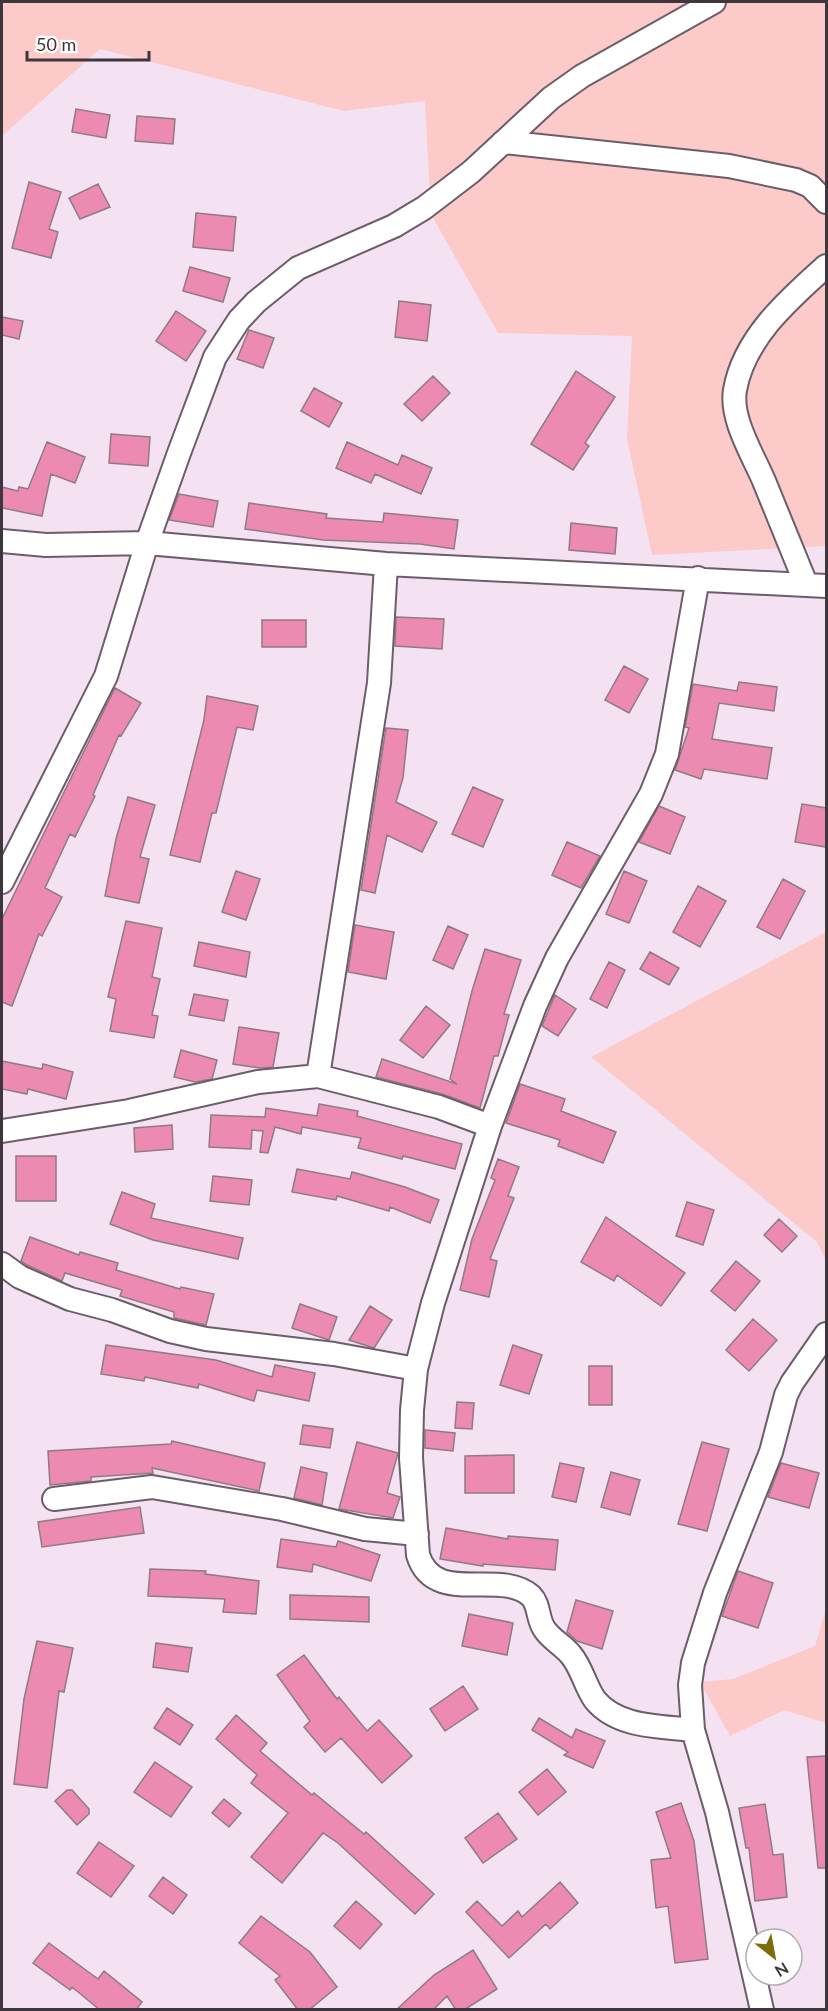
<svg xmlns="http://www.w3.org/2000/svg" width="828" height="2011" font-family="Lato,sans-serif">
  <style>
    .green { fill: #fccac8 }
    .building { fill: #ec8ab2; stroke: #907b82; stroke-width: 1.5 }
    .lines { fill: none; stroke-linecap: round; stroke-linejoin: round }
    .minor-casing { stroke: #6c5d6b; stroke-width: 26 }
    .minor { stroke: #fff; stroke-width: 22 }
  </style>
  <rect width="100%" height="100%" fill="#f4e2f2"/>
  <path class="green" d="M2,2H826V546L652,555L627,439L632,336L498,333L431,214L425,101L344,111L100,49L2,136Z
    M826,932V1261L817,1242L591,1057Z
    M826,1609V1723L784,1710L730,1736L700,1682L733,1679L815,1646Z"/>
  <path class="building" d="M76,109L110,115L106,138L72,132Z
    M137,116L175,119L173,144L135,141Z
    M29,182L61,192L49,229L58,232L51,258L12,248Z
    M98,184L110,207L80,219L69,198Z
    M196,213L236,217L233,251L193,247Z
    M190,267L230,278L223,302L183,291Z
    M399,301L431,305L427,341L395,337Z
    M176,311L206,331L186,361L156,341Z
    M2,317L23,321L19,339L2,335Z
    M249,330L274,338L263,368L237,359Z
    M576,371L615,397L585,443L589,446L573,470L531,444Z
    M433,376L450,393L422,421L404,404Z
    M314,388L342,403L329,427L301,411Z
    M111,434L150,437L148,466L109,463Z
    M47,442L85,457L75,483L51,474L42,516L2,508V487L18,491L19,487L28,489Z
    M347,442L398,465L402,455L432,468L421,494L375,474L371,483L336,468Z
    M179,494L218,501L213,527L169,520Z
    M249,503L327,514L326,518L383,522L384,513L458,520L454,549L420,544L323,540L245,529Z
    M571,523L617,528L615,554L569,550Z
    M396,617L444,619L442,649L395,646Z
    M262,620H306V647H262Z
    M624,666L648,679L629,713L605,700Z
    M739,682L777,687L774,711L719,703L712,739L772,748L767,779L704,769L701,779L675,770L689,728L685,727L693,684L737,691Z
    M115,688L141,703L121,736L119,735L93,795L95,796L75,837L70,834L45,888L62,897L42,936L39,934L12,1006L2,1002V919Z
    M207,696L258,706L253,730L237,727L216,813H212L200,862L170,855L204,720Z
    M386,728L408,730L403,778L396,802L437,822L422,852L387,835L375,893L361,890Z
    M473,787L503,800L483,847L452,834Z
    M128,797L155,805L140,857L149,859L139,903L105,896L116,839Z
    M802,804L826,808V847L795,842Z
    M659,806L685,817L670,854L639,842Z
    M567,842L600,856L581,888L552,875Z
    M236,871L260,879L246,920L222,912Z
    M624,871L647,881L629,923L606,914Z
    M783,879L805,891L780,939L757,927Z
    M698,886L726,901L700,947L673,932Z
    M126,921L162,928L152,977L160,979L152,1015L158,1016L154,1038L110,1031L116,999L108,997Z
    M355,925L394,932L386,979L348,972Z
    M448,926L468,935L453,969L433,960Z
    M199,942L250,952L246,977L194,966Z
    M485,949L521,960L504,1014L509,1015L498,1056H494L480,1108L442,1094L376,1077L382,1059L457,1084L450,1079L472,991Z
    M650,952L679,968L669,985L640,969Z
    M609,962L625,970L607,1008L590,999Z
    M194,994L228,1000L224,1021L189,1015Z
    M555,995L576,1009L558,1036L542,1026Z
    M426,1006L450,1025L423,1058L400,1040Z
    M239,1027L279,1033L273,1067L260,1068L233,1064Z
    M181,1050L217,1060L212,1079L195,1082L174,1077Z
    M2,1061L42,1069L43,1064L73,1072L66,1099L28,1089L27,1094L2,1089Z
    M520,1084L565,1099L561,1111L616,1132L603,1163L558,1146L560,1140L506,1123Z
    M319,1104L358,1111L357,1116L462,1144L455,1169L403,1156L402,1159L358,1148L361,1138L302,1127L301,1134L275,1127L268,1153L260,1152L263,1131L252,1130L251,1149L209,1147L211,1115L265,1117L266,1108L317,1116Z
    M172,1125L173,1149L135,1152L134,1128Z
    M16,1156H56V1201H16Z
    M498,1159L519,1167L508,1196L514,1198L490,1259L497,1261L489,1297L460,1290L472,1239L495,1180L491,1178Z
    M297,1169L350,1179L352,1172L405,1187L439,1200L430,1223L390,1207L389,1211L337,1196L336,1200L292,1192Z
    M213,1176L252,1180L249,1205L210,1201Z
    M122,1192L155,1204L151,1218L243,1238L238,1259L153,1240L110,1224Z
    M687,1202L714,1210L703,1245L676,1236Z
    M606,1217L685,1273L661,1306L617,1275L614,1281L581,1262Z
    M779,1219L797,1236L782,1252L764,1235Z
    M30,1237L79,1255L80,1252L118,1263L116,1270L180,1289L181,1287L214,1294L206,1325L174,1318V1312L120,1296L122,1290L65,1273L62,1281L27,1265L21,1261Z
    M736,1261L760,1281L735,1311L711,1291Z
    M300,1304L337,1317L329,1340L292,1328Z
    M370,1306L392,1320L374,1348L349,1340Z
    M753,1319L777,1340L749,1371L726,1350Z
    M106,1345L216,1360L272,1377L275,1365L315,1373L309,1401L257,1390L254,1401L199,1384L198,1388L145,1377L144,1381L101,1374Z
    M513,1345L542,1355L529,1394L500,1385Z
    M589,1366H612V1405H589Z
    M457,1402L474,1403L472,1429L455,1428Z
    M303,1425L333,1429L330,1448L300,1444Z
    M425,1430L455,1433L453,1451L425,1448Z
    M172,1441L265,1463L259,1491L152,1468L153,1473L91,1477V1481L50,1485L48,1451L171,1444Z
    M357,1442L398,1453L387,1493L400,1497L393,1518L339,1509Z
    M702,1442L729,1449L707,1531L678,1524Z
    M514,1455V1493H465V1456Z
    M560,1463L584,1468L576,1502L552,1497Z
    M781,1463L819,1473L809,1508L768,1497Z
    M301,1467L327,1473L322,1505L294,1498Z
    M611,1472L640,1480L630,1515L601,1507Z
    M140,1507L144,1533L42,1547L38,1522Z
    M446,1528L508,1539V1536L558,1540L555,1570L483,1564V1566L440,1559Z
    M281,1539L336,1547L338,1541L380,1555L371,1581L313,1564L312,1572L277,1567Z
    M150,1569L206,1571L205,1574L259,1581L256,1614L223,1612L225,1599L148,1596Z
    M738,1571L773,1583L758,1628L722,1616Z
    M290,1595L369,1597V1622L290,1619Z
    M576,1600L613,1611L602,1649L577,1641L567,1632Z
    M469,1614L513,1623L507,1655L462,1646Z
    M37,1641L73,1648L64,1692L59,1691L47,1788L14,1784L24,1699Z
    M156,1643L192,1648L188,1672L153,1667Z
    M304,1655L337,1699L339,1697L367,1731L379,1720L412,1756L382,1783L341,1738L325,1752L304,1727L310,1721L277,1675Z
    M463,1686L478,1709L445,1731L430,1709Z
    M167,1708L193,1725L180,1745L154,1728Z
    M236,1715L267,1743L260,1751L312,1795L314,1793L364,1834L366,1832L434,1894L415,1914L338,1843L323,1833L282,1883L251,1857L288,1813L251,1783L257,1775L216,1739Z
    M539,1718L572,1738L576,1729L605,1741L593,1768L564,1755L568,1752L532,1730Z
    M826,1756V1868H818L807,1757Z
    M155,1762L192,1787L171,1817L134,1792Z
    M547,1769L566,1792L538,1815L519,1792Z
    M67,1790H72L89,1809V1814L77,1825L55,1801Z
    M224,1799L241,1813L229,1827L212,1813Z
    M681,1803L694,1841L708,1959L675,1963L668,1906L656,1908L651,1860L671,1858L656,1812Z
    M765,1804L773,1855L783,1854L787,1897L755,1901L749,1848H746L739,1808Z
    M498,1813L517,1839L483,1863L465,1838Z
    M99,1842L134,1866L111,1897L77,1873Z
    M163,1877L187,1895L173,1914L149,1896Z
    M560,1882L578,1903L550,1929L546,1924L509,1958L466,1912L477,1901L502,1926L518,1911L522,1917Z
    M356,1901L382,1924L360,1949L334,1926Z
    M261,1916L310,1952L337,1987L309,2010H298L275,1980L280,1976L239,1943Z
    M49,1943L98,1979L104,1971L142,2002L136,2010H100L72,1987L70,1990L33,1963Z
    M473,1950L497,1989L464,2010H456L447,1996L433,2010H396L434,1975Z"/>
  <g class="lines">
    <g class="minor-casing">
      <path id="minor" d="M503,142L729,166L796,180L810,186L826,202
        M2,541L46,545L147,543L386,564L826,586
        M806,584C792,550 778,515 764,481C753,455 730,419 735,390C744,338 789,299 826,266
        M2,882L106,676L147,543L179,453L215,357L239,320L256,302L298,268L394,226L424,208L471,172L551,98L582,76L714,2
        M318,1076L379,683L386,564
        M2,1131L129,1111L258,1082L318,1076L439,1107L490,1126
        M2,1264L20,1277L70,1299L112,1310L170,1331L206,1339L334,1354L416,1369
        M54,1499L152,1487L282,1509L365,1529L417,1534
        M693,1730C661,1726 618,1728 595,1700C585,1686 582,1668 571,1655C564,1646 552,1640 545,1630C537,1620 540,1605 531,1596C500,1568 434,1607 418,1555L411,1458L412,1410L416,1369L433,1303L490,1126L535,1006L557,958L651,794L667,754L698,578
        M762,2010L717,1812L693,1730L690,1685L693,1663L715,1593L771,1452L786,1395L792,1383L826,1334"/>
    </g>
    <use href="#minor" class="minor"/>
  </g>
  <rect width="828" height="2011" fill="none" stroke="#3d373d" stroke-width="6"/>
  <g transform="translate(774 1957) rotate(149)"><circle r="28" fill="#ffffff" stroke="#b1afb1" stroke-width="1.5"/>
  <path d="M0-4.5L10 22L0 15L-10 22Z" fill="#7b6e0a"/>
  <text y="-9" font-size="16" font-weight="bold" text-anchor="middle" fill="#3d373d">N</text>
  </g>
  <path d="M27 51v9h122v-9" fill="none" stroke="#3d373d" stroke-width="3"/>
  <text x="36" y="51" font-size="18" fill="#3d373d" stroke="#ffffff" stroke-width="4.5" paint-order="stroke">50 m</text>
</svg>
